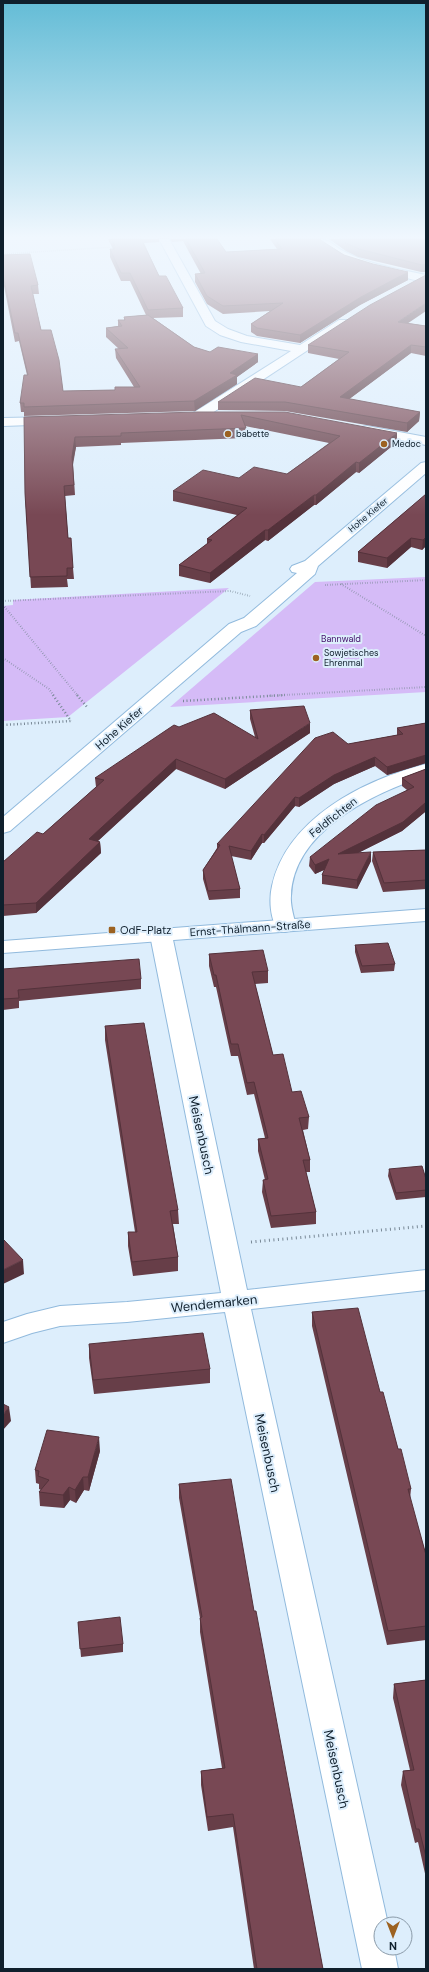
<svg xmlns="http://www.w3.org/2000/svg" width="429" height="1972" font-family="'DM Sans',sans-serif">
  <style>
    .green { fill: #d5bbf7 }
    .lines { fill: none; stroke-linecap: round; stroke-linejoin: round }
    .street-casing { stroke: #91badd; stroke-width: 2 }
    .secondary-casing { stroke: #91badd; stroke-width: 2 }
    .path-far3 { stroke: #788896; stroke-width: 1.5; stroke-dasharray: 0.5 1.5; stroke-linecap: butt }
    .path-far2 { stroke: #788896; stroke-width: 2; stroke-dasharray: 0.5 2; stroke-linecap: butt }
    .path-far1 { stroke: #788896; stroke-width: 2.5; stroke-dasharray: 1 2.5; stroke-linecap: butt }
    .path { stroke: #788896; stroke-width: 3; stroke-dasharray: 1 3.5; stroke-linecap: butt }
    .street { fill: #fff; fill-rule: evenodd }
    .secondary { fill: #fff; fill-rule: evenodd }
    .wall { fill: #673e48 }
    .shaded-wall { fill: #54323b }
    .building { fill: #784854; stroke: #54323b }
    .poi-dot { fill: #9c6221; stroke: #ddeefc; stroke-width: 1.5 }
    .labels { text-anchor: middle; stroke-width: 4; stroke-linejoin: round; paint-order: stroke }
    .far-poi-label { font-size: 9px; fill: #0f1f2c; stroke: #ddeefc; text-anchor: start }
    .far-street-label { font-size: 9px; fill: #0f1f2c; stroke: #ddeefc }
    .far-park-label { font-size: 9px; fill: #410d68; stroke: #ddeefc }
    .street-label { font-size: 11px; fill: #0f1f2c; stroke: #ddeefc }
    .poi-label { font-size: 11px; fill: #0f1f2c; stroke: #ddeefc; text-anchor: start }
    .near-street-label { font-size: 13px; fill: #0f1f2c; stroke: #ddeefc }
  </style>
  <rect width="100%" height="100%" fill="#ddeefc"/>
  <path class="green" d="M426,577V692L170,707L315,582Z
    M229,588L68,717L3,721V606L13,605V600Z"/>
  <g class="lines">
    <g class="street-casing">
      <path id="street" d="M159,239H169L215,321L228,329L247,336L300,345L339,320H347L349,323L203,419H193L191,416L193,413L291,351L241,342L220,335L206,326Z
        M316,239C331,239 333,246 345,252C370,265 399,269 426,275V281C418,282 409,278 402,277C378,272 327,262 316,239Z
        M54,417L59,418L61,421L59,424L3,426V418Z
        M367,426L426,437V445L362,433L360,430L362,427Z
        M426,764V776C373,793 293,831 291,896C290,905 294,917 296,926L292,930L285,932L278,930C270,919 269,899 272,886C287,818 364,780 426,764Z
        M161,929L169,930L172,935L247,1290L426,1270V1290L251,1309L388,1924H381V1948H394L398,1969H362L225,1312L127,1322L60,1326L32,1333L3,1343V1322L27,1314L60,1306L127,1302L221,1293L150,935L153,930Z"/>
    </g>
    <g class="secondary-casing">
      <path id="secondary" d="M426,462V473L318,566L315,574L256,626L241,632L10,831L3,833V817L229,624L244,618L297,573L292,572L290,569L292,566L305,561L421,463Z
        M426,909V921L3,953V941Z"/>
    </g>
    <path class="path-far3" d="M3,254L114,247"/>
    <path class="path-far2" d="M341,584L426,636
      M325,585L426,580
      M3,601L230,591L250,596
      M3,605L78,696
      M3,658L49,689L54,696
      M267,696L426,687"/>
    <path class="path-far1" d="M53,695L71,721
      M77,695L87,707
      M183,701L285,695
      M3,725L71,721"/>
    <path class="path" d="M251,1242L426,1226"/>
    <use href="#street" class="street"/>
    <use href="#secondary" class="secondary"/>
  </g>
  <path class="wall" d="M108,239H159V242L144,243L159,276L183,308V317L153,318L194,347L210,352L258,354V362L237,377V384L195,411L24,416V412H21L20,403L27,375L19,341L15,342L3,281V255L38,285L39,294H33L41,330L63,391L115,390L134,387L116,358L115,349H119L106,337V328L118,326V320H124V317L146,315L130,281H121L110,257V249H113Z
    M170,239H217L226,252L277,249L270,239H320L322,241L344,255L408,280L360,305L300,343L257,336L251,332V324L270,311L223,314L207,304L195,282V274H201L183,241L172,242Z
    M329,239H426V272H421L358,257L346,251Z
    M408,323L426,326V356L411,353L349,399L420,412L419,421L407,432L285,411L218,410V402L301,387L339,359L308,353V345Z
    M285,412L397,442L359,473L356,472L316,505H314L268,541L265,540L210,583L179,576V565L207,544V539L237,515L173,501V491L239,478L287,474L329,443L245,426L246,428L245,438L121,443V445L76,447L73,465L75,495L65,496L68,538L73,568L74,579H67L68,587L31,588L25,493L24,417Z
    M426,494V546L422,550L411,547L387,568L358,562V552Z
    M250,710L310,733L225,789L176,769L98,841L100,842L101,853L36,913L3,916V862L43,834L96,787L95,778L179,727L255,737L250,719Z
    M426,723V763L387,775L375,766L334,784L299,807L295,806L264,843H262L251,860L231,856L240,889V898L209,900L203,879V870L217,848V844L348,744L397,735V728Z
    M426,769V813L425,812L402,831L358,853L371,861L357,889L322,884V875L324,870L315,874L309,866L310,857L407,790L402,786V778Z
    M426,850V889L383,892L372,861L373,852Z
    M355,945L395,964L394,971L361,973L355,952Z
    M209,954L268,971V983L255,984L273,1055L292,1092L309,1117L308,1129L303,1130L310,1160V1172H306L316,1212V1224L271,1228L262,1192L263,1180H265L258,1151V1139L265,1138L254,1094L247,1095L238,1056H231L216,987H214L209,966Z
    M3,969L141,979V989L19,1001V1008L3,1010Z
    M105,1026L178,1210L179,1224H173L178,1257V1271L133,1276L128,1246V1232H135L105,1040Z
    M389,1169L426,1179V1197L396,1200L388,1176Z
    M312,1312L380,1392L411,1489L410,1499L426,1555V1640L387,1645L312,1326Z
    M89,1344L210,1369V1383L94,1394L89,1358Z
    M100,1451L89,1491L84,1490L76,1503L70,1500L64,1508L40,1506L39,1492L41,1490L39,1489V1484L36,1483L35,1470Z
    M179,1484L254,1611L323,1969H254L233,1827L208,1831L201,1785V1771L222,1768L200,1632V1618L179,1498Z
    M78,1622L123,1644V1652L81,1657Z
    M426,1680V1878L418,1842L415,1843L401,1785L403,1771L410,1770L393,1698L394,1684Z"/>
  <path class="shaded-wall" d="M426,264V272H421L422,265Z
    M408,272V280L360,305L300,343V335L361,297Z
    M426,303V311L398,330V322Z
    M411,345V353L340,406V397Z
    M258,354V362L237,377V384L195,411L194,401L230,373Z
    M420,412L419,421L407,432V423Z
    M397,433V442L359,473V463Z
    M75,437L76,447L72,466V457Z
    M356,462V472L316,505V495Z
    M314,495V505L268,541V530Z
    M265,530V540L210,583V573Z
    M426,537V546L422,550L423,540Z
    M411,538V547L387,568V558Z
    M310,723V733L225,789V779Z
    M426,755V763L387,775V767Z
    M375,757V766L334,784L299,807V798L334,775Z
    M176,759V769L89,849V839Z
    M295,797V806L264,843V835Z
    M425,803V812L402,831L338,863V854Z
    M262,834V843L251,860V851Z
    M100,842L101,853L36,913V903Z
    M371,852V861L357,889V880Z
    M329,859L328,868L315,874V865Z
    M23,1260L24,1274L3,1284V1270Z
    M9,1407L11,1421L3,1430V1415Z
    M99,1437L100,1451L89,1491L88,1477Z
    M83,1477L84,1490L76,1503L75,1490Z
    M69,1487L70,1500L64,1508L63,1495Z"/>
  <path class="building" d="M111,239H141L159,276H166L183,308L148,310L130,273H121L110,249H115L113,246L115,245Z
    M186,239H217L226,252L282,249L275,239H320L322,241L344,255L373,264L408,272L361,297L300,335L257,328L251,324L283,303L223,306L207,296L195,274L205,273Z
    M340,239H426V264L422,265L359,249L346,243Z
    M30,254L38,285L31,286L41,330H51L59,360L63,391L115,390V387H140L115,349L128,348L106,328L122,326L118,320H125L124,317L148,315L194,347L210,352L218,347L258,354L230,373L237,375L194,401L24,407V403H20L24,375H28L18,333H15L3,275V255Z
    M426,275V303L398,322L426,326V347L411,345L340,397L420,412L407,423L285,402H218L255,378L301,387L349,352L308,345L370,305Z
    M198,412H285L397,433L359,463L356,462L316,495H314L268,530H265L210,573L179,565L212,540L207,539L247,508L173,491L203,470L239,478L254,467L287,474L340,436L241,415L246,428L121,433V436L75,437L72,457L74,485L64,486L68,538H71L73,568H67V576L30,577L25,493L24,417Z
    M426,494V537L423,540L411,538L387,558L358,552Z
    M304,706L310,723L225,779L176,759L89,839L100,842L36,903L3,905V862L37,832L43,834L104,780L95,778L174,725L179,727L214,713L258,739L250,710Z
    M426,723V755L387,767L375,757L334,775L299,798L295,797L264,835L262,834L251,851L229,846L240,889L208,891L203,870L220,845L217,844L315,738L333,732L348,744L403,734L397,728Z
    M426,769V804L425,803L403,822L338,854L371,852L357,880L322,875L329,859L315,865L310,857L376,805L414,787L402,778Z
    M426,850V880L384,883L373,852Z
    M388,943L395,964L362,966L355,945Z
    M263,950L268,971L252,972L273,1055L283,1054L292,1092L301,1091L309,1117L299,1118L310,1160H303L316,1212L271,1216L263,1180L268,1179L258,1139L268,1138L254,1082L247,1083L238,1044H231L216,975H214L209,954Z
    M139,959L141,979L18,990L19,998L3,999V969Z
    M144,1023L178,1210L170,1211L178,1257L132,1262L128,1232H137L105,1026Z
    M422,1166L426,1179V1190L396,1193L389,1169Z
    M3,1239L23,1260L3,1270Z
    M358,1308L380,1392H383L398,1449H401L411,1489H408L426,1555V1626L388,1631L312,1312Z
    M203,1333L210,1369L93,1380L89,1344Z
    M3,1404L9,1407L3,1415Z
    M47,1430L99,1437L88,1477H83L75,1490L69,1487L63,1495L39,1492L49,1480L38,1476L39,1471L35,1470Z
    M231,1479L254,1611H256L323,1969H257L233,1814L207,1817L201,1771L225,1768L200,1618L202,1617L179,1484Z
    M120,1617L123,1644L80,1649L78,1622Z
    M426,1680V1857L419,1829H416L403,1771L414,1770L394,1684Z"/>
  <linearGradient id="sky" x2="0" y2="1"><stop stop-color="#63bcd6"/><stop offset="0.46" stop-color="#f0f7fe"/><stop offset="1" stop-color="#f0f7fe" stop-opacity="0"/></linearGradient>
  <rect width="429" height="515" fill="url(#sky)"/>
  <g class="poi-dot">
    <circle cx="228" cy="434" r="4"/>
    <circle cx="384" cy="444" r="4"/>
    <circle cx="316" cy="658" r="4"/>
    <rect x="108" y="926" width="8" height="8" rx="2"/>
  </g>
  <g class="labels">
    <g class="far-poi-label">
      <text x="236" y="437">babette</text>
      <text x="392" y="447">Medoc</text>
      <text x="324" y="656">Sowjetisches<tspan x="324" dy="10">Ehrenmal</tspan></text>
    </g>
    <g class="far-street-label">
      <text transform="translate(368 515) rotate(-40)" y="3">Hohe Kiefer</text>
    </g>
    <g class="far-park-label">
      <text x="341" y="642">Bannwald</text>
    </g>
    <g class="street-label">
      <text transform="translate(119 728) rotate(-41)" y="4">Hohe Kiefer</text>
      <text transform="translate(333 817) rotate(-38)" y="4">Feldfichten</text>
      <text transform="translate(250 928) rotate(-4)" y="4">Ernst-Thälmann-Straße</text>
    </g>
    <g class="poi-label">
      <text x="120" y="934">OdF-Platz</text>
    </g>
    <g class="near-street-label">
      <text transform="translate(202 1135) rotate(78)" y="5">Meisenbusch</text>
      <text transform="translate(214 1303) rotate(-6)" y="5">Wendemarken</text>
      <text transform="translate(268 1453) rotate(78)" y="5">Meisenbusch</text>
      <text transform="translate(337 1769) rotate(78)" y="5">Meisenbusch</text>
    </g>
  </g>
  <rect width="429" height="1972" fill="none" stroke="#0f1f2c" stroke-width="8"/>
  <g transform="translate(393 1936) rotate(180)"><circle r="19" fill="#ddeefc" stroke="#8b9ba9"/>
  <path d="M0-3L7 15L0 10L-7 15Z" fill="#9c6221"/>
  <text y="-6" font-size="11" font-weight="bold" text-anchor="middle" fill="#0f1f2c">N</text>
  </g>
</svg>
